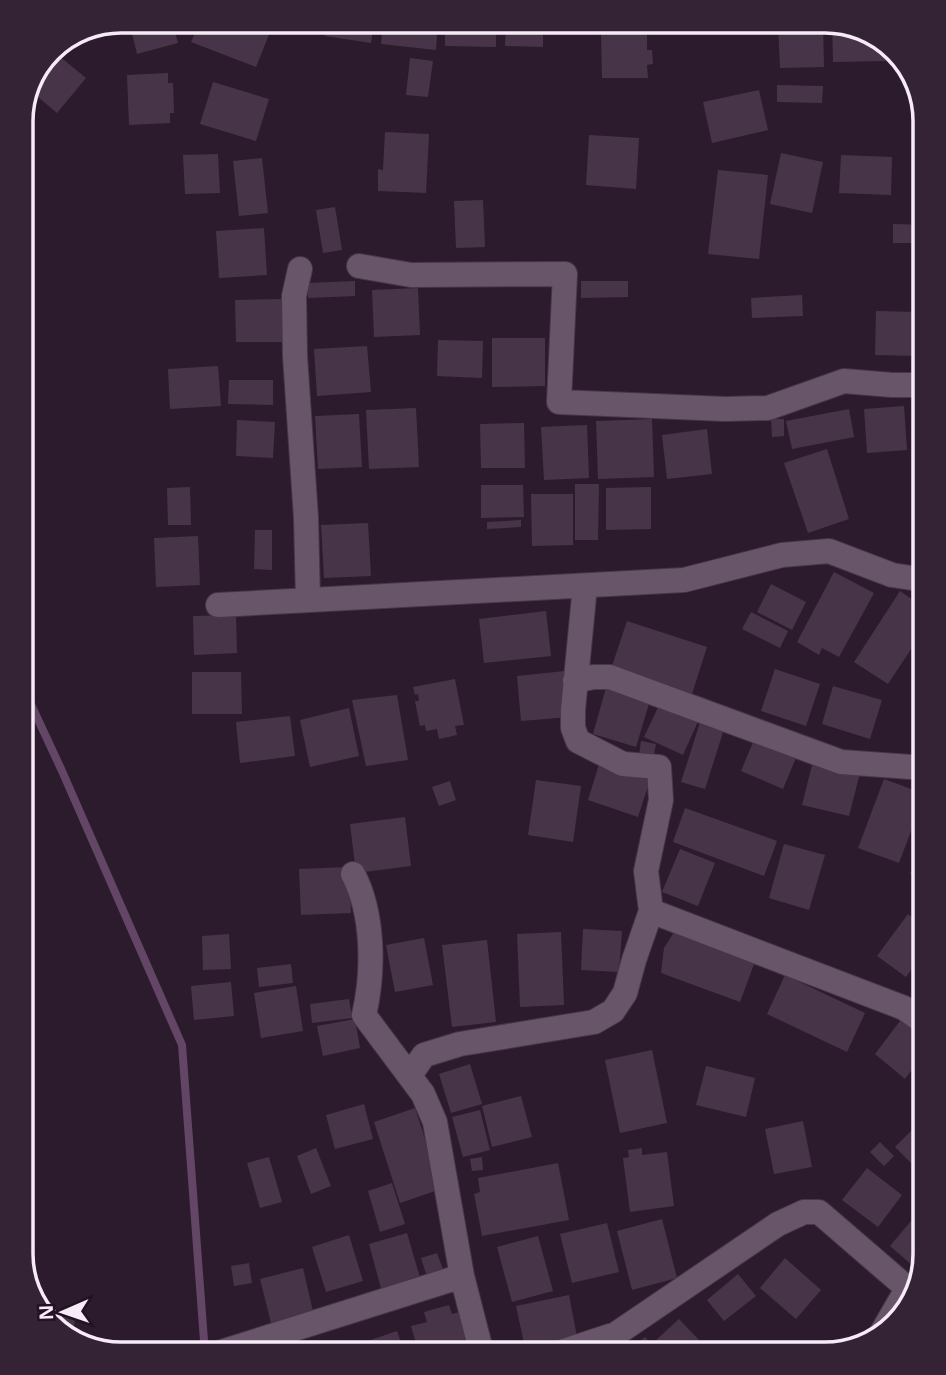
<svg xmlns="http://www.w3.org/2000/svg" width="946" height="1375" font-family="'Noto Sans',sans-serif">
  <style>
    .lines { fill: none; stroke-linecap: round; stroke-linejoin: round }
    .stream { stroke: #634665; stroke-width: 8 }
    .building { fill: #473448 }
    .minor-casing { stroke: #463847; stroke-width: 26 }
    .minor { stroke: #69556a; stroke-width: 24 }
    .rim { fill: none; stroke: #f7ebf8; stroke-width: 3.5 }
  </style>
  <rect width="100%" height="100%" fill="#2c1b2d"/>
  <g class="lines">
    <path class="stream" d="M21,683L62,771L182,1045L205,1354"/>
  </g>
  <path class="building" d="M129,21H172L178,43L137,54Z
    M200,21H241L270,32L256,67L191,42Z
    M328,21H374L371,43L325,36Z
    M383,21H438L436,50L381,44Z
    M445,21H496V47L445,46Z
    M506,21H543V47L505,46Z
    M832,22L880,38L886,44L887,61L833,62Z
    M823,23L824,67L780,68L778,25Z
    M647,29V50H652L653,64L647,65L648,78H602L601,30Z
    M53,51L86,78L57,113L32,92Z
    M410,58L433,61L428,97L406,95Z
    M168,73V83H173L174,113H170V123L129,125L127,75Z
    M213,82L269,99L256,141L200,124Z
    M777,85L823,86L822,103L777,102Z
    M759,90L768,130L712,143L703,102Z
    M385,132L429,134L426,193L378,191V169L383,170Z
    M589,135L639,138L636,189L586,185Z
    M781,153L823,162L812,213L770,204Z
    M218,154L220,193L185,194L183,155Z
    M841,155L892,157L891,195L839,193Z
    M262,158L268,213L239,216L233,161Z
    M718,170L768,175L759,259L708,254Z
    M483,200L485,247L456,248L454,201Z
    M335,207L342,250L323,253L316,210Z
    M893,224L925,225V243H893Z
    M264,228L267,275L219,278L216,231Z
    M355,281V296L308,298V283Z
    M581,281H628V297L581,298Z
    M418,288L420,335L374,337L372,290Z
    M802,295L803,316L752,318L751,298Z
    M284,299L285,342H236L235,300Z
    M876,311L919,312L918,356L875,355Z
    M492,338H545V386L492,387Z
    M438,340L483,341L482,378L437,376Z
    M367,346L371,392L317,396L314,349Z
    M218,366L221,406L170,409L168,369Z
    M229,380H273V405L228,404Z
    M904,406L907,450L867,453L864,409Z
    M416,408L419,467L369,469L366,410Z
    M849,409L854,437L792,449L786,421Z
    M359,414L362,467L318,469L315,416Z
    M652,419L654,477L598,479L596,421Z
    M771,419H784V436L772,437Z
    M237,420L275,422L273,458L236,456Z
    M524,423L525,468H481L480,424Z
    M587,425L589,478L544,480L541,427Z
    M707,429L712,474L667,479L662,435Z
    M827,449L849,519L808,533L784,463Z
    M575,484H599L598,540H575Z
    M481,485H523L524,517L481,518Z
    M190,487L191,525H168L167,488Z
    M651,487V529L606,530V488Z
    M531,494H573V545L532,546Z
    M521,520V527L487,529V522Z
    M368,523L371,576L324,578L321,525Z
    M255,530H272V570L254,569Z
    M198,536L200,585L156,587L154,538Z
    M834,572L874,593L839,657L822,648L819,655L797,642Z
    M771,584L806,602L792,630L757,612Z
    M900,591L925,608V628L888,684L854,662Z
    M546,611L551,656L484,663L479,619Z
    M751,612L788,631L780,648L742,629Z
    M236,615L237,653L194,655L193,616Z
    M627,621L707,647L692,694L611,669Z
    M775,669L820,684L806,726L761,711Z
    M565,671L570,717L521,721L517,676Z
    M192,672H241L242,714H192Z
    M455,679L464,725L455,726L457,735L439,739L437,729L426,731L425,725L420,726L415,701H419L418,694L415,695L413,687Z
    M607,684L651,697L636,747L593,734Z
    M833,686L882,700L870,739L822,724Z
    M397,695L408,760L366,766L352,700Z
    M662,699L700,717L683,755L644,737Z
    M349,708L359,756L310,767L300,720Z
    M290,716L295,756L240,763L236,722Z
    M702,716L726,723L705,789L681,782Z
    M756,735L798,753L783,789L741,771Z
    M641,741L656,744L653,759L639,756Z
    M600,761L651,777L638,817L588,800Z
    M813,761L860,773L849,816L802,805Z
    M884,779L925,794L899,863L858,848Z
    M536,780L581,786L573,842L528,835Z
    M450,781L456,800L439,806L432,787Z
    M685,808L777,841L764,876L673,842Z
    M405,817L411,866L356,873L350,824Z
    M925,836V880L910,874Z
    M784,844L825,855L809,910L769,898Z
    M680,849L715,863L698,906L662,892Z
    M349,867L351,913L301,915L299,869Z
    M908,914L925,927V951L906,977L877,956Z
    M678,926L757,956L740,1002L661,973L664,948Z
    M583,929L622,931L619,972L581,970Z
    M561,932L564,1005L520,1007L517,934Z
    M229,934L231,969L203,970L202,936Z
    M424,938L433,985L395,992L386,945Z
    M487,940L496,1022L452,1027L442,945Z
    M291,964L293,983L259,987L257,968Z
    M785,975L865,1013L847,1052L767,1014Z
    M925,979V998L916,994Z
    M231,982L234,1016L194,1020L191,986Z
    M296,986L303,1031L261,1038L254,993Z
    M349,999L352,1018L312,1023L310,1004Z
    M903,1017L925,1034V1053L905,1079L875,1054Z
    M355,1019L360,1048L323,1056L317,1026Z
    M652,1050L667,1123L620,1133L605,1060Z
    M470,1064L482,1104L451,1113L439,1074Z
    M706,1066L755,1078L746,1117L696,1105Z
    M521,1096L532,1137L492,1147L482,1106Z
    M364,1104L373,1139L335,1149L326,1115Z
    M415,1108L441,1189L400,1203L374,1122Z
    M480,1110L490,1150L463,1157L452,1117Z
    M925,1117V1153L913,1165L895,1147Z
    M803,1121L812,1167L774,1174L765,1129Z
    M880,1142L894,1156L884,1166L870,1152Z
    M316,1148L331,1186L311,1194L297,1156Z
    M642,1148V1155L667,1152L674,1206L630,1212L623,1158L629,1157L628,1150Z
    M269,1157L282,1202L260,1208L247,1163Z
    M482,1157L483,1170L472,1171L470,1159Z
    M558,1163L569,1220L482,1236L474,1194L480,1192L478,1178Z
    M867,1168L902,1195L878,1227L842,1200Z
    M392,1183L405,1224L380,1232L368,1191Z
    M921,1209L925,1212V1254L920,1272L890,1246Z
    M662,1219L677,1278L632,1290L617,1231Z
    M607,1223L619,1272L572,1283L560,1234Z
    M407,1233L421,1281L382,1292L369,1244Z
    M349,1235L363,1281L326,1292L312,1247Z
    M538,1236L553,1291L512,1302L497,1247Z
    M437,1253L445,1275L428,1280L421,1258Z
    M785,1258L821,1290L796,1319L760,1288Z
    M249,1263L252,1283L234,1286L231,1266Z
    M303,1268L314,1316L272,1327L260,1279Z
    M738,1274L756,1296L724,1321L707,1300Z
    M569,1295L577,1337L525,1348L516,1306Z
    M449,1305L452,1314L466,1310L478,1354H419L411,1326L427,1322L424,1312Z
    M45,1315L75,1317L73,1340L66,1337Z
    M679,1319L699,1340L684,1354H667L655,1341Z
    M397,1331L405,1354H359L356,1345Z
    M645,1337L659,1354H626Z"/>
  <g class="lines">
    <g class="minor-casing">
      <path id="minor" d="M359,266L411,275L565,274L559,402L725,409L768,408L844,381L892,385H925
        M300,269L294,296L295,356L306,518L308,599
        M218,605L684,580L782,555L829,551L892,575L925,580
        M575,681L593,677H610L841,762L925,768
        M353,874C374,914 374,972 364,1015L423,1094L435,1122L462,1276L482,1354
        M651,911L904,1008L925,1023
        M410,1075L424,1055L460,1044L594,1022L613,1011L625,993L634,960L651,911L646,871L661,800L659,767L623,764L578,741L573,728V710L585,586
        M881,1334L907,1289
        M215,1354L462,1276
        M555,1354L616,1334L778,1224L804,1212H819L914,1294"/>
    </g>
    <use href="#minor" class="minor"/>
  </g>
  <path d="M0 0H946V1375H0ZM121 33H825A88 88 0 0 1 913 121V1254A88 88 0 0 1 825 1342H121A88 88 0 0 1 33 1254V121A88 88 0 0 1 121 33Z" fill="#332334" fill-rule="evenodd"/>
  <path class="rim" d="M121 33H825A88 88 0 0 1 913 121V1254A88 88 0 0 1 825 1342H121A88 88 0 0 1 33 1254V121A88 88 0 0 1 121 33Z"/>
  <g transform="translate(63 1312) rotate(268)" stroke="#221223" stroke-width="5" paint-order="stroke">
  <path d="M0-5L12 26L0 18L-12 26Z" fill="#f7ebf8"/>
  <text y="-10" font-size="19" font-weight="bold" text-anchor="middle" fill="#f7ebf8">N</text>
  </g>
</svg>
